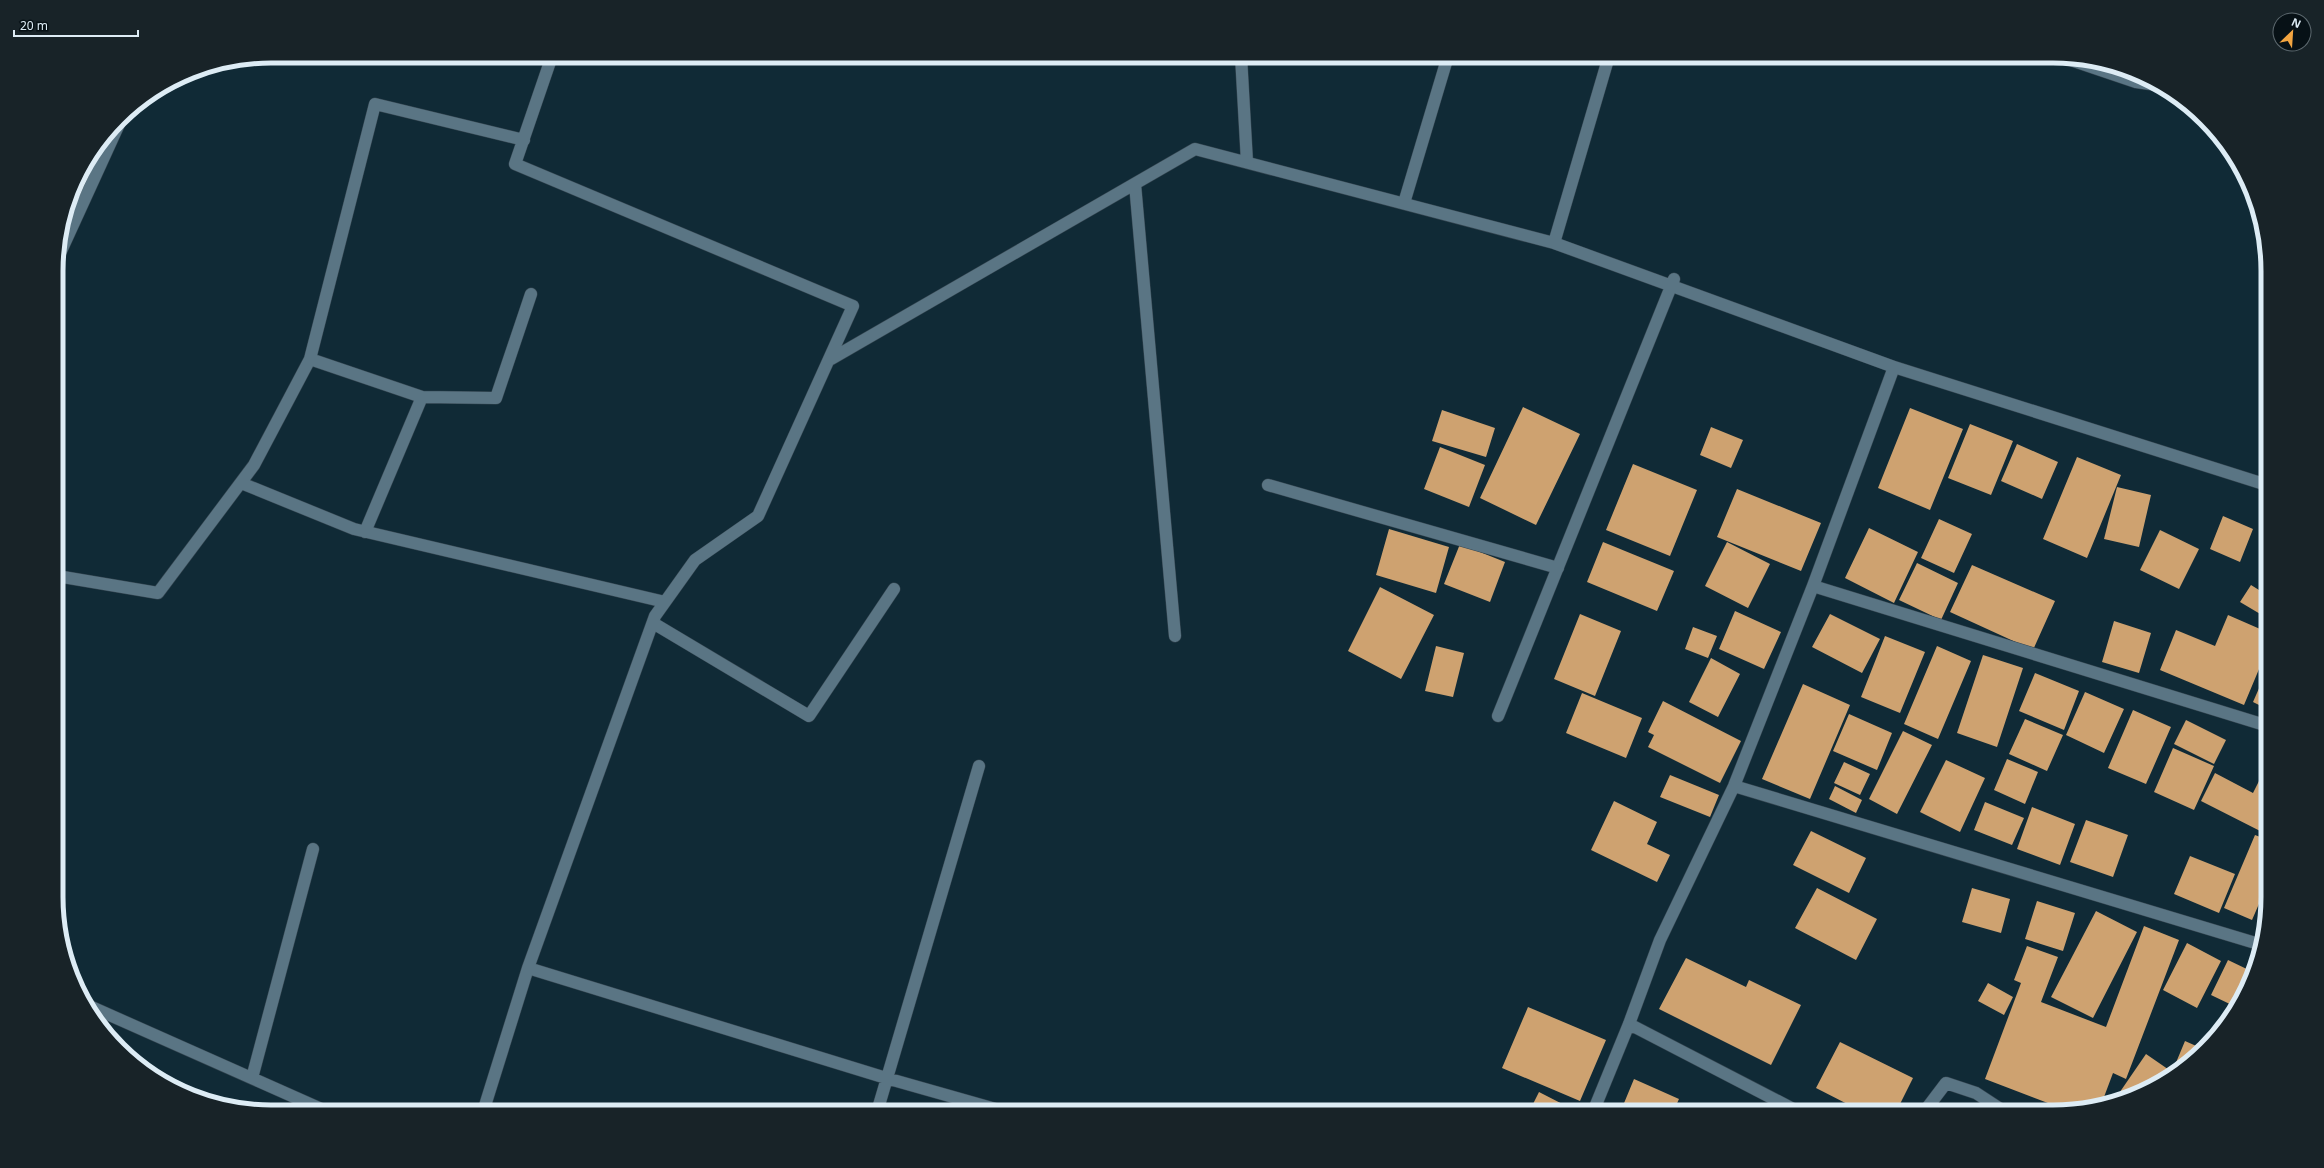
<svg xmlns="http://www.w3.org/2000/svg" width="2324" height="1168" font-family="'Noto Sans',sans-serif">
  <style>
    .building { fill: #cea270 }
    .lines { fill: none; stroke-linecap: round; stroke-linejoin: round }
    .minor-casing { stroke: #354651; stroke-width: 13 }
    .minor { stroke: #5a7584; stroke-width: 12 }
    .rim { fill: none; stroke: #ddecf5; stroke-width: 5 }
  </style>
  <rect width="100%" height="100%" fill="#102a36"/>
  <path class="building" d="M1523,407L1580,434L1536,525L1480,498Z
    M1910,408L1963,429L1930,510L1878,488Z
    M1442,410L1495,428L1486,457L1432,441Z
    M1970,424L2013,441L1991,495L1948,478Z
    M1711,427L1743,440L1731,468L1700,455Z
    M2017,444L2058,462L2042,499L2001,481Z
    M1440,447L1485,465L1469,507L1424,489Z
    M2077,457L2121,475L2087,558L2043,539Z
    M1633,464L1697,490L1670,556L1606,530Z
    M2117,487L2151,495L2139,547L2104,539Z
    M1737,489L1821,523L1801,571L1717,537Z
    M2223,516L2253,529L2240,562L2210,549Z
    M1939,519L1972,534L1954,573L1921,558Z
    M1869,528L1918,552L1894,603L1845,578Z
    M1389,529L1449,547L1436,593L1376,575Z
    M2160,530L2199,549L2179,589L2140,570Z
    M1603,542L1674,571L1657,611L1587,582Z
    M1727,542L1770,564L1748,608L1705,586Z
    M1460,544L1505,562L1490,602L1444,584Z
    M1917,563L1958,583L1941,620L1899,600Z
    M1972,565L2055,601L2033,650L1950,612Z
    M2251,585L2267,595V618L2240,602Z
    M1380,587L1434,615L1401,679L1348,651Z
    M1735,611L1781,632L1764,669L1719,649Z
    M1580,614L1621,631L1595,696L1554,679Z
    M1830,614L1880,639L1862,673L1812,647Z
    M2228,615L2267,632V650L2244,705L2160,670L2176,630L2215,646Z
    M2114,621L2151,633L2139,673L2102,662Z
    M1693,627L1717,636L1708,658L1685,649Z
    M1885,636L1925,652L1900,713L1861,697Z
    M1436,646L1464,653L1453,697L1425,691Z
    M1937,646L1971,661L1938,739L1904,724Z
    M1983,655L2023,668L1997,747L1957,733Z
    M1711,658L1740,674L1718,717L1689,702Z
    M2267,670V709L2253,702Z
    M2035,673L2079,691L2064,730L2019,711Z
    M1803,684L1850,705L1810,799L1762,779Z
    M2085,692L2124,709L2104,753L2066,735Z
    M1582,693L1642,718L1626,758L1566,733Z
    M1663,701L1741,741L1720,783L1648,747L1654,735L1648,732Z
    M2133,710L2171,727L2146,784L2108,768Z
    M1849,714L1892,733L1877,770L1833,751Z
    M2025,719L2063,735L2047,771L2009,754Z
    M2186,720L2226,740L2214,764L2174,744Z
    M1903,731L1932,745L1897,814L1869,799Z
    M2173,748L2214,766L2194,810L2154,792Z
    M2007,759L2038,772L2025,804L1994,790Z
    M1946,760L1985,778L1960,832L1920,812Z
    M1844,762L1870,774L1860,795L1834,783Z
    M2268,763V835L2201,801L2215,773L2253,793Z
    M1670,775L1719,795L1710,817L1660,797Z
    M1835,786L1862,800L1856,813L1829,799Z
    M1614,801L1657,822L1647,844L1670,855L1657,882L1591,850Z
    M1985,802L2024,818L2012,845L1974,830Z
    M2032,807L2075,824L2060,865L2017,849Z
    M2086,820L2128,835L2113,877L2070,862Z
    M1811,831L1866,858L1849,893L1793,865Z
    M2255,835L2268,840V883L2252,920L2224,908Z
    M2190,856L2235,874L2219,913L2174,894Z
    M1817,888L1877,919L1856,960L1795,928Z
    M1972,888L2010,899L2001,933L1962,922Z
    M2037,901L2075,913L2063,951L2025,939Z
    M2096,911L2137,932L2093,1018L2051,997Z
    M2144,926L2179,940L2126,1079L2113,1073L2101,1105L2069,1111L1985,1079L2021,983L2014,980L2027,946L2058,957L2041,1002L2106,1027Z
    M2187,943L2221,961L2197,1008L2163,990Z
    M1686,958L1746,987L1749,980L1801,1005L1771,1065L1659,1009Z
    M2228,960L2253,972L2246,992L2236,1007L2211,995Z
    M1988,983L2013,997L2004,1015L1978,1001Z
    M1528,1007L1606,1040L1580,1101L1502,1068Z
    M2185,1041L2203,1049L2182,1067L2175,1065Z
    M1840,1042L1913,1078L1896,1112H1863L1816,1088Z
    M2146,1054L2175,1074L2122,1101L2113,1102Z
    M1634,1079L1679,1099L1673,1112H1631L1622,1108Z
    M1539,1092L1578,1112H1529Z"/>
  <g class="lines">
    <g class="minor-casing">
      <path id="minor" d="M1241,56L1247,162
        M2062,57L2136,82L2157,85
        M1135,184L1175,636
        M1404,203L1448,56
        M1554,243L1609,56
        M56,262L120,122
        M310,359L422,397L496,398L531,294
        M831,359L1195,149L1554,243L1894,367L2267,485
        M241,483L354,529L665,602
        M1268,485L1558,568
        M365,532L422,397
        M57,576L158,593L254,465L310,359L375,104L524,140
        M1813,586L2268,726
        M653,623L809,716L894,589
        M1498,716L1674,279
        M1734,786L2262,945
        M528,968L886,1078L1006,1112
        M87,1005L328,1112
        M1629,1024L1799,1112
        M252,1078L313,849
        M483,1112L528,968L655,616L695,560L758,516L853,306L515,164L552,56
        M877,1112L979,766
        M1593,1112L1629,1024L1660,940L1734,786L1813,586L1894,367
        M1924,1112L1946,1083L1976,1093L2005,1112"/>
    </g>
    <use href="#minor" class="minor"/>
  </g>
  <path d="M0 0H2324V1168H0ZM271 63H2053A208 208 0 0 1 2261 271V897A208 208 0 0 1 2053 1105H271A208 208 0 0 1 63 897V271A208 208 0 0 1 271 63Z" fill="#182328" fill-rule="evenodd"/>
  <path class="rim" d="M271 63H2053A208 208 0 0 1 2261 271V897A208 208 0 0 1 2053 1105H271A208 208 0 0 1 63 897V271A208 208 0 0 1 271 63Z"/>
  <g transform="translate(2292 32) rotate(25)"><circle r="19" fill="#071116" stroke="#5d696f"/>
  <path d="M0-3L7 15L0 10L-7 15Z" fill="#f2a541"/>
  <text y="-6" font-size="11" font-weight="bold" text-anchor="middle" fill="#ddecf5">N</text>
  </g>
  <path d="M14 30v6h124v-6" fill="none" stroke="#ddecf5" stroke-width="2"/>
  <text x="20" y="30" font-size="12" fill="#ddecf5" stroke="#071116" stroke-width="3" paint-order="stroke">20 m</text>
</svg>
